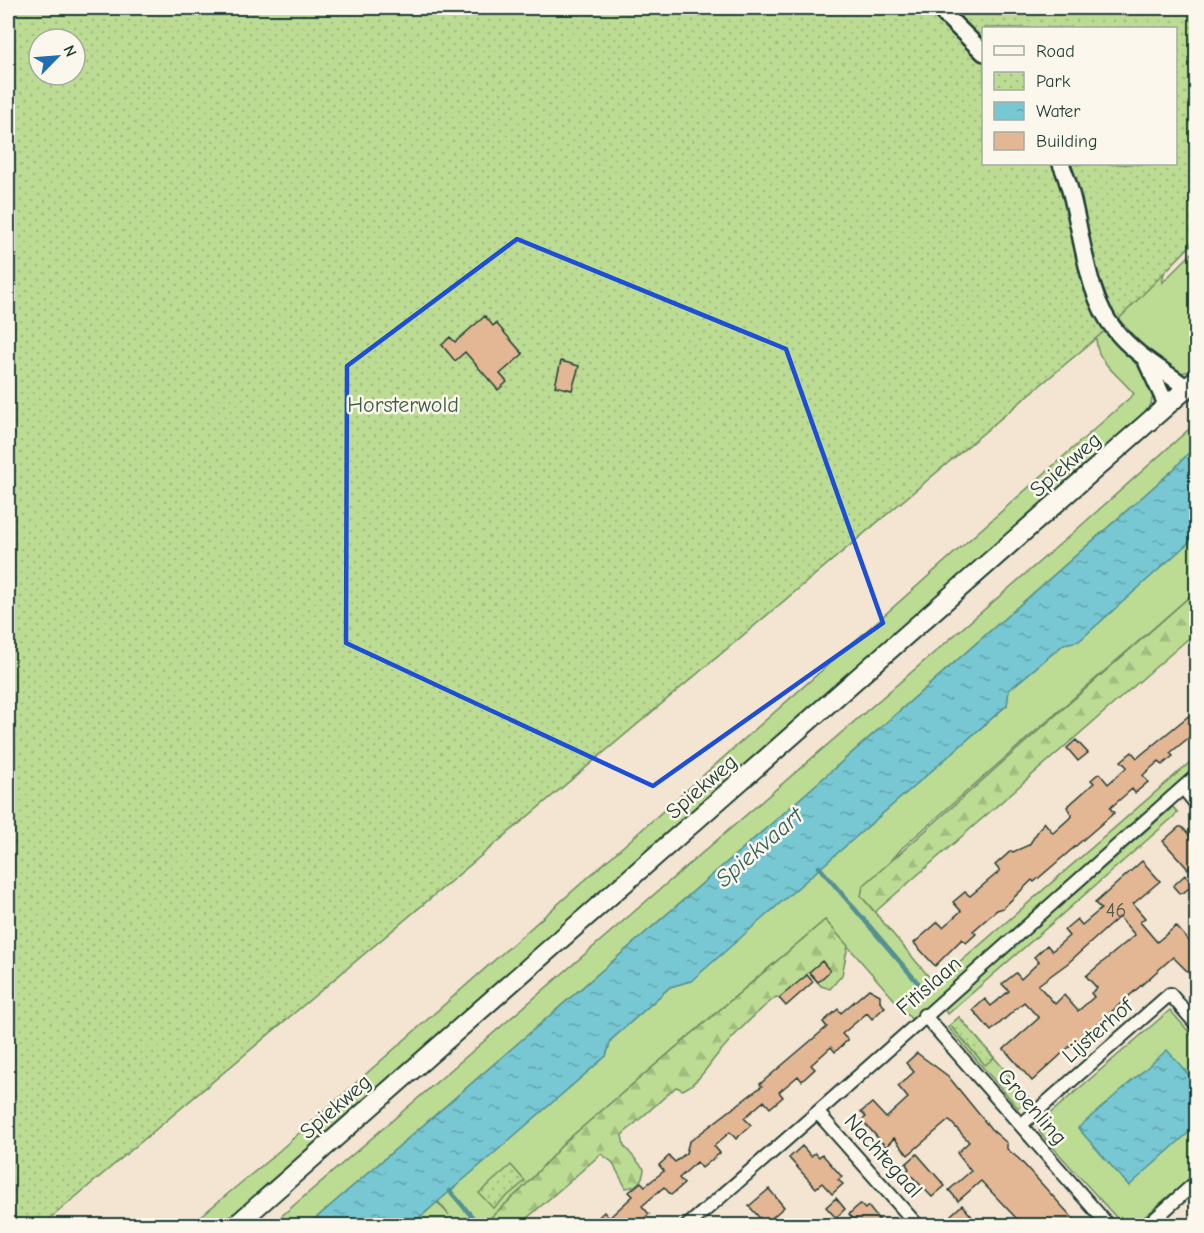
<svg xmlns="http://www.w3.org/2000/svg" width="1204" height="1233" font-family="'Comic Neue',sans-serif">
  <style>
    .green { fill: #bcdb93; stroke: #6e8c64; stroke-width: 1.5 }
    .forest { fill: url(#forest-firs); stroke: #6e8c64; stroke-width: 1.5 }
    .park { fill: url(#park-dots); stroke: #6e8c64; stroke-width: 1.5; fill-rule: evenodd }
    .water { fill: url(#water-ripples); stroke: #549093; stroke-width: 1.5 }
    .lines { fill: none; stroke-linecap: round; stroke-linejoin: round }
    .stream { stroke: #549093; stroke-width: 4.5 }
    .building { fill: #e4b794; stroke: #1f3d34; stroke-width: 1.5; fill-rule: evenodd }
    .minor-casing { stroke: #1f3d34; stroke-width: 16 }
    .tertiary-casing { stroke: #1f3d34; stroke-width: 20 }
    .secondary-casing { stroke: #1f3d34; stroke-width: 22 }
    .minor { stroke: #fbf7ec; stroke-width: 12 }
    .tertiary { stroke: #fbf7ec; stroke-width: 15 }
    .secondary { stroke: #fbf7ec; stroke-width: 18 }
    .marked { fill: none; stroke: #1d4ed8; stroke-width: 4.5; stroke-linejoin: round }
    .labels { text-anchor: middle; stroke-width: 5; stroke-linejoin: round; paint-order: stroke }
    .number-label { font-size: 20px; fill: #505c4c }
    .park-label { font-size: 22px; fill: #3e5d47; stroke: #fbf7ec }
    .street-label { font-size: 22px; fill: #1f3d34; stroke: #fbf7ec }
    .water-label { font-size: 24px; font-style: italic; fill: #35605c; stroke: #fbf7ec }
  </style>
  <defs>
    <pattern id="forest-firs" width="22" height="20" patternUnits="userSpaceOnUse" patternTransform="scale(1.5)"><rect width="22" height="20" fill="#bcdb93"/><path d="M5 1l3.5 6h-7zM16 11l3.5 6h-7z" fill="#a1bd7f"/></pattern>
    <pattern id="park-dots" width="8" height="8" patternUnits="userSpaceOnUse" patternTransform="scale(1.5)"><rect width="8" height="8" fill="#bcdb93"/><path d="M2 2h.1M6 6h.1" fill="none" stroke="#a1bd7f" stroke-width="1.8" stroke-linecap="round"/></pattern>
    <pattern id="water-ripples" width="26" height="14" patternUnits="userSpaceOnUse" patternTransform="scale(1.5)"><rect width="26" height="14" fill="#78c8d3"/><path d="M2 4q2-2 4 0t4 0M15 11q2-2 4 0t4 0" fill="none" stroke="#62a4ac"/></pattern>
  </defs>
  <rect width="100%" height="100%" fill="#f4e4d2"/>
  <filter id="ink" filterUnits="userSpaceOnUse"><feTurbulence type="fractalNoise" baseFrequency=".0167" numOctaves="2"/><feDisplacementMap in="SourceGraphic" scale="12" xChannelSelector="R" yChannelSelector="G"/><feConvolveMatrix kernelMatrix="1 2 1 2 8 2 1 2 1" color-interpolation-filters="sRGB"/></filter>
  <g filter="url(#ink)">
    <path class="green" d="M1196,112L1162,283L1196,249V369C1190,371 1185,374 1178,372C1160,368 1124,325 1111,310Z
      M1024,235L1148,378L1154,392L1149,411L224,1225L189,1226L271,1158L1134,394C1115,370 1089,360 1098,326Z
      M1196,423V445L1174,469L778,818L308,1225L270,1226L1075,531Z
      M1196,536V591L902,848L861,896L935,984L1196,757V770L912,1020L825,920L565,1142L524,1187L488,1220L493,1225L411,1226L437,1202L449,1215L437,1200L606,1056L611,1040L670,987L691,980L1007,705L1009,690L1064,644L1079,640Z
      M1173,807L1178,813L948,1014L943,1009Z
      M1170,1010L1196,1040V1176L1174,1196L1171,1194L1135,1225H1123L1040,1133L1038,1124Z
      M959,1017L1030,1099L1018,1108L948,1027Z"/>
    <path class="forest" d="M1196,591V632L875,912L861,896L863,886Z
      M825,920L848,946L842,975L830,989L821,986L809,972L785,1000L776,997C754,1014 736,1033 718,1054C706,1068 699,1082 683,1090L676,1087L622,1135L624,1146L644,1169C643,1181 637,1187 626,1188L612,1162L601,1154L519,1225H493L488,1220L524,1187L565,1142Z"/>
    <path class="park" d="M8,8H1196V240L1119,319L41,1226L8,1225ZM984,28H1176V164H984ZM39,39H75V75H39Z
      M959,1017L994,1058L985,1065L950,1025Z
      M511,1165L525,1181L493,1208L479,1193Z"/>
    <path class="water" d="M1196,445V536L1079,641L1064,644L1009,690L1007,705L691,981L670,987L611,1040L606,1056L411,1225H308L778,818L1174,469Z
      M1167,1050L1196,1083V1126L1129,1186L1078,1128Z"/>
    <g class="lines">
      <path class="stream" d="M819,867L924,990
        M450,1191L480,1226"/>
    </g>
    <path class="building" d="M485,316L493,326L496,323L523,354L500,374L507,382L498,390L465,352L455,361L442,345L450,337L455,342Z
      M561,361L579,366L572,390L555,386Z
      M1197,709V731L1170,753L1173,756L1162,765L1159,761L1143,775L1148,782L1135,793L1132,789L1110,808L1114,813L1034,882L1032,880L1003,908L997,910L973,931L976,934L966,943L962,939L935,966L914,943L938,922L943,927L961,911L953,902L965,892L970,896L1000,871L995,865L1011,851L1013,852L1029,845L1044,822L1053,833L1072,816L1067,807L1094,783L1091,780L1099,773L1108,784L1127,767L1121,761L1132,752L1137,758Z
      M1076,740L1088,753L1078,761L1067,748Z
      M1179,827H1182L1197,843V862L1188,869L1163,841Z
      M1142,861L1160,881L1133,904L1145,918L1140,922L1157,942L1176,926L1190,942L1197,936V981L1173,957L1091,1030L1090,1028L1032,1081L1004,1049L1039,1018L1024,1002L991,1031L973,1010L985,999L991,1006L1009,991L1002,984L1016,973L1021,979L1039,962L1034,957L1047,945L1052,951L1069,936L1064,930L1077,919L1082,925L1101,909L1095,903ZM1119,917L1135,935L1086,976L1097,988L1091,993L1094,997L1078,1011L1064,995L1055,1004L1038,985L1068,963Z
      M1185,875L1193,885L1183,893H1179L1173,886Z
      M822,961L830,971L818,982L809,972Z
      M807,975L813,982L786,1006L779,998Z
      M869,989L880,995V1002L885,1007L872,1019L867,1013L842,1034L848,1040L835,1052L831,1047L811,1065L815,1069L802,1081L798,1076L779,1092L783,1097L770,1108L764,1101L744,1118L751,1125L736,1139L730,1132L714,1146L720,1153L702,1168L697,1162L679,1178L684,1184L671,1195L664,1187L642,1206L649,1214L637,1226H589L604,1212L609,1218L633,1196L629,1192L641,1182L645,1186L664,1171L659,1165L669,1156L675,1162L686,1153L689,1142L762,1086L760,1084L827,1027L823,1022L838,1009L841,1013Z
      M917,1053L948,1076L991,1129L1007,1143V1149L1019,1159L1080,1226H1010L1017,1219L981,1181L958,1201L949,1190L971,1171L957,1153L969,1142L949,1120L908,1155L894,1138L886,1147L862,1120L866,1117L861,1112L872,1103L886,1118L908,1098L898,1086L914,1072L906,1063Z
      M802,1146L811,1156L815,1153L819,1157L822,1154L842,1177L838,1180L843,1184L832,1194L822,1183L816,1188L789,1158Z
      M917,1154L945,1186L932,1197L907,1171L909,1169L906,1164Z
      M769,1189L784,1207L765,1224L749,1206Z
      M836,1198L845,1209L836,1218L826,1207Z
      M860,1204L865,1209L868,1206L884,1226H859L849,1214Z
      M962,1205L980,1226H956L951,1215Z"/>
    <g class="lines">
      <g class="minor-casing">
        <path id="minor" d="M1183,788L1196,804
          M924,1015L1109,1226
          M818,1113L918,1226
          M1021,1125L1170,994L1196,1024
          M687,1226C859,1078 1026,926 1196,776
          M1147,1226L1196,1182"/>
      </g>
      <g class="tertiary-casing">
        <path id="tertiary" d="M938,8L984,53
          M1061,164C1083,214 1081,290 1115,330C1135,355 1162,369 1187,388
          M1147,363L1167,406"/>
      </g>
      <g class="secondary-casing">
        <path id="secondary" d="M235,1226L1196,380"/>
      </g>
      <use href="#minor" class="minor"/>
      <use href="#tertiary" class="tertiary"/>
      <use href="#secondary" class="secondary"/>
    </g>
  </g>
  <path class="marked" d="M517,239L786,349L883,623L653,786L346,643L347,366Z"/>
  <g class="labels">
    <g class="number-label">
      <text x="1116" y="917">46</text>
    </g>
    <g class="park-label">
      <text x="403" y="412">Horsterwold</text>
    </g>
    <g class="street-label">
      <text transform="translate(1065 464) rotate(-41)" y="8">Spiekweg</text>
      <text transform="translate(701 786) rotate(-41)" y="8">Spiekweg</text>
      <text transform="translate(928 985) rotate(-41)" y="8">Fitislaan</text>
      <text transform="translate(1097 1030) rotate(-41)" y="8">Lijsterhof</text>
      <text transform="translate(335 1106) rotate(-41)" y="8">Spiekweg</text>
      <text transform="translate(1033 1106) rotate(49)" y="8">Groenling</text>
      <text transform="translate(884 1155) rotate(48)" y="8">Nachtegaal</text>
    </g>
    <g class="water-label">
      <text transform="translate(759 847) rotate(-41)" y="8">Spiekvaart</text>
    </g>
  </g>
  <rect width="1204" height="1233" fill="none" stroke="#fbf7ec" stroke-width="30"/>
  <rect x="15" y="15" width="1174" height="1203" fill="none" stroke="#1f3d34" stroke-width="2" filter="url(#ink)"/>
  <rect x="982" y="27" width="195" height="138" fill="#fbf7ec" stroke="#a3ada2" stroke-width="1.5"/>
  <rect x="994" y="46" width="30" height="9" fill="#fbf7ec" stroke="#a3ada2" stroke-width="1.5"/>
  <text x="1036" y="57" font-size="18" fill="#1f3d34">Road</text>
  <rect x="994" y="72" width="30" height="18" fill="url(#park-dots)" stroke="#a3ada2" stroke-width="1.5"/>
  <text x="1036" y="87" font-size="18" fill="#1f3d34">Park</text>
  <rect x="994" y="102" width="30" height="18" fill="url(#water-ripples)" stroke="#a3ada2" stroke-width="1.5"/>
  <text x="1036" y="117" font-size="18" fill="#1f3d34">Water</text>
  <rect x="994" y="132" width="30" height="18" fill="#e4b794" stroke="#a3ada2" stroke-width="1.5"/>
  <text x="1036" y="147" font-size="18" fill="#1f3d34">Building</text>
  <g transform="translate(57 57) rotate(65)"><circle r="28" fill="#fbf7ec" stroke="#a3ada2" stroke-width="1.5"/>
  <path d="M0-4.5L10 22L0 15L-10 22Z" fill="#1f6fb2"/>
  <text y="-9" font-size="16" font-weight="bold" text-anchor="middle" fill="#1f3d34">N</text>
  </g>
</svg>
